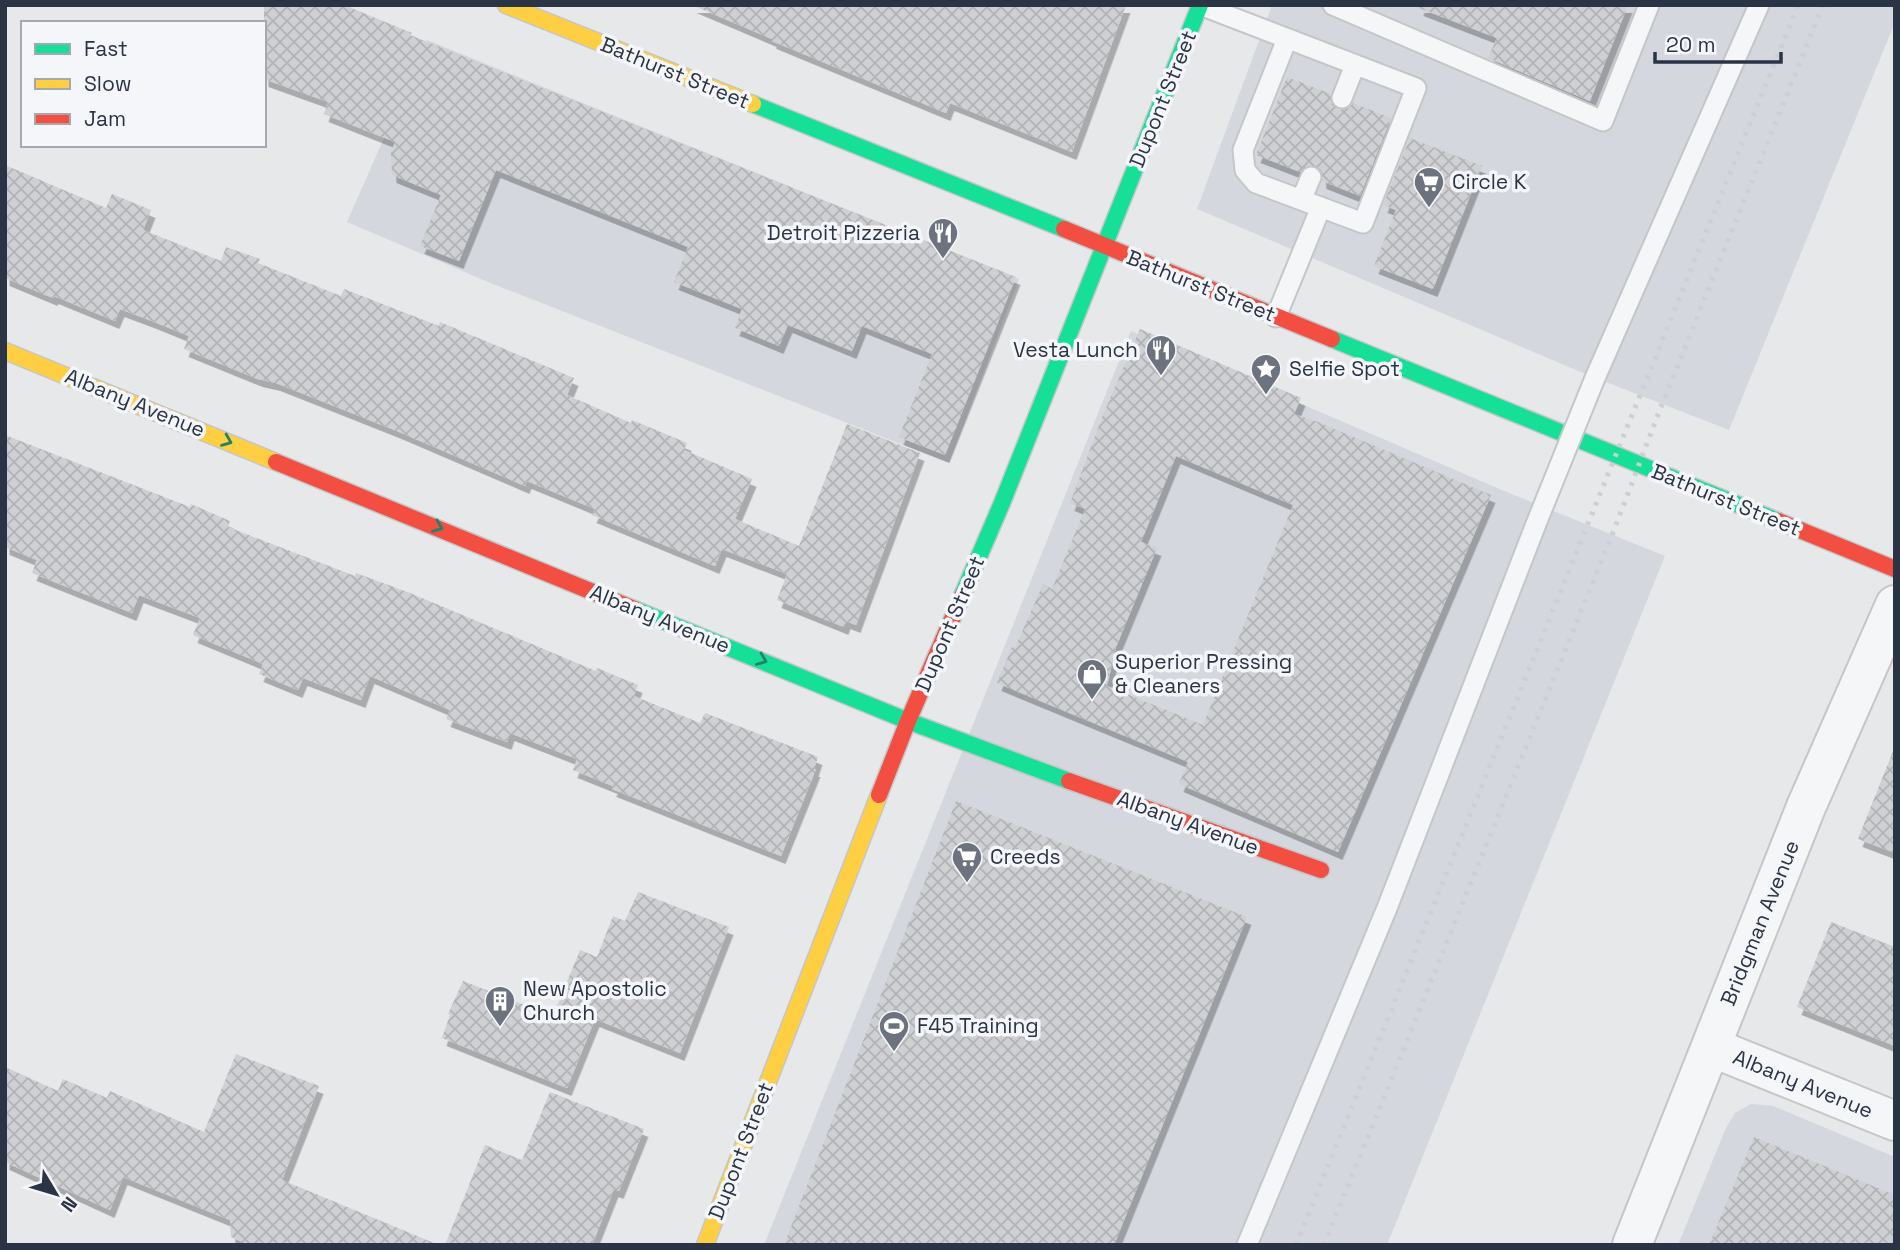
<svg xmlns="http://www.w3.org/2000/svg" width="1900" height="1250" font-family="'Space Grotesk',sans-serif">
  <style>
    .built { fill: #d4d7dd }
    .building { fill: url(#building-cross-hatch); fill-rule: evenodd; filter: url(#shadow) }
    .lines { fill: none; stroke-linecap: round; stroke-linejoin: round }
    .lane-casing { stroke: #c4c6c8; stroke-width: 23 }
    .street-casing { stroke: #c4c6c8; stroke-width: 42 }
    .fast-casing { stroke: #c4c6c8; stroke-width: 19 }
    .slow-casing { stroke: #c4c6c8; stroke-width: 19 }
    .jam-casing { stroke: #c4c6c8; stroke-width: 19 }
    .lane { stroke: #f5f6f7; stroke-width: 19 }
    .street { stroke: #f5f6f7; stroke-width: 38 }
    .fast { stroke: #16e098; stroke-width: 16 }
    .slow { stroke: #ffcf43; stroke-width: 16 }
    .jam { stroke: #f24e42; stroke-width: 16 }
    .rail { stroke: #cecfd2; stroke-width: 5; stroke-dasharray: 3.5 7; stroke-linecap: butt }
    .lane-bridge-casing { stroke: #c4c6c8; stroke-width: 23; stroke-linecap: butt }
    .lane-bridge { stroke: #f5f6f7; stroke-width: 19 }
    .oneway { stroke: #22816a }
    .labels { text-anchor: middle; stroke-width: 7; stroke-linejoin: round; paint-order: stroke }
    .street-label { font-size: 21px; fill: #2b3445; stroke: #f4f6f9 }
    .poi-label { font-size: 21px; fill: #2b3445; stroke: #f4f6f9; text-anchor: start }
  </style>
  <defs>
    <pattern id="building-cross-hatch" width="8" height="8" patternUnits="userSpaceOnUse" patternTransform="scale(1.75)"><rect width="8" height="8" fill="#ced0d3"/><path d="M0 0l8 8M0 8l8-8" fill="none" stroke="#b1b3b6"/></pattern>
    <filter id="shadow"><feDropShadow dx="4.5" dy="8" stdDeviation="0" flood-color="#0004"/></filter>
  </defs>
  <rect width="100%" height="100%" fill="#e6e8ea"/>
  <path class="built" d="M1272,5H1895V22L1729,430L1583,373L1197,209Z
    M427,40L1019,279L949,463L488,282L347,222Z
    M1131,331L1509,493L1665,556L1387,1245H764Z
    M1751,1104L1773,1106L1895,1157V1245H1678L1726,1128L1735,1113Z"/>
  <path class="building" d="M264,5H344L412,33L410,35L1016,277L945,455L899,437L932,354L862,326L852,351L788,325L779,346L735,328L742,309L674,282L688,247L496,170L459,261L420,246L441,195L392,175L391,153L395,142L324,114L328,102L264,79Z
    M692,5H1126L1072,152L950,103L946,113L772,41V39Z
    M1420,5H1628L1590,101L1488,58L1497,38L1419,8Z
    M1287,77L1331,94L1332,105L1338,110L1349,108L1353,103L1391,118L1360,196L1322,181L1321,170L1315,166L1304,167L1300,172L1256,155Z
    M1410,138L1482,166L1433,289L1374,266L1396,210L1383,205Z
    M5,165L106,208L112,194L151,210L143,230L221,261L226,247L260,259L258,263L341,296L344,289L439,326L440,322L574,378L567,395L631,423L632,420L687,443L684,450L752,479L735,519L799,546L847,424L920,453L856,625L846,621L844,627L777,600L787,574L722,549L715,566L592,515L595,509L527,481L525,486L397,431L276,383L258,379L184,349L189,336L152,321L120,309L115,321L54,296L53,298L5,278Z
    M1140,329L1301,398L1294,414L1318,422L1491,495L1338,852L1179,784L1188,762L997,683L1012,647L1015,648L1043,584L1052,589L1085,509L1070,503L1103,415ZM1176,456L1293,505L1203,725L1107,686L1116,647L1157,548L1141,542Z
    M5,435L190,507L191,504L230,521L228,527L355,576L356,573L410,593L596,671L597,668L638,685L634,696L700,723L705,713L818,757L814,769H816L781,856L612,789L613,786L573,770L577,759L510,733L507,742L446,719L450,710L370,676L361,700L303,678L298,690L259,674L263,664L193,635L200,618L139,595L132,613L32,573L37,560L5,547Z
    M1893,751H1895V853L1858,839Z
    M956,801L1247,917L1114,1245H784Z
    M638,892L729,927L680,1053L595,1019L567,1088L442,1038L450,1015L448,1014L463,981L553,1016L580,950L597,957L613,916L625,921Z
    M1831,922L1895,947V1046L1797,1007Z
    M236,1054L319,1086L282,1180L439,1245H250L231,1237L230,1220L123,1177L110,1210L5,1162V1067L58,1091L63,1079L107,1098L110,1091L204,1132Z
    M550,1092L644,1129L619,1191L614,1189L592,1245H445L485,1145L522,1160Z
    M1754,1137L1895,1195V1245H1709Z"/>
  <g class="lines">
    <g class="lane-casing">
      <path id="lane" d="M1200,5L1416,88L1363,223L1256,183L1245,170L1243,150L1287,39
        M1333,5L1603,121L1649,5
        M1342,98L1355,65
        M1301,200L1311,177
        M1276,317L1321,207
        M1595,378L1759,5
        M1247,1245L1387,908L1536,524"/>
    </g>
    <g class="street-casing">
      <path id="street" d="M1711,1047L1895,1121
        M1632,1245L1806,807L1895,605"/>
    </g>
    <g class="fast-casing">
      <path id="fast" d="M753,104L1064,229
        M1332,339L1778,521
        M962,596L1002,503L1200,5
        M634,609L908,721L1069,781"/>
    </g>
    <g class="slow-casing">
      <path id="slow" d="M506,5L753,104
        M5,351L276,462
        M705,1245L879,795"/>
    </g>
    <g class="jam-casing">
      <path id="jam" d="M1064,229L1332,339
        M276,462L634,609
        M1778,521L1895,569
        M1069,781L1321,870
        M879,795L908,721L962,596"/>
    </g>
    <use href="#lane" class="lane"/>
    <use href="#street" class="street"/>
    <use href="#fast" class="fast"/>
    <use href="#slow" class="slow"/>
    <use href="#jam" class="jam"/>
    <path class="rail" d="M1296,1245L1798,5
      M1324,1245L1614,530L1659,412L1823,5"/>
    <g class="lane-bridge-casing">
      <path id="lane-bridge" d="M1536,524L1595,378"/>
    </g>
    <use href="#lane-bridge" class="lane-bridge"/>
  </g>
  <defs><path id="oneway-chevron" d="M-2-3.5L2.5 0L-2 3.5" fill="none" stroke-width="1.6" stroke-linecap="round" stroke-linejoin="round" transform="scale(1.75)"/></defs>
  <g class="oneway">
    <use href="#oneway-chevron" transform="translate(227 441) rotate(22)"/>
    <use href="#oneway-chevron" transform="translate(438 527) rotate(22)"/>
    <use href="#oneway-chevron" transform="translate(762 660) rotate(22)"/>
  </g>
  <defs>
    <g id="supermarket-pin" transform="scale(1.575)"><path d="M0 17L-7.5 6A9.5 9.5 0 1 1 7.5 6Z" fill="#6c737f" stroke="#f4f6f9"/><path d="M-6-5.5h2.5l.6 2H6L4.5 2H-2.5L-4.4-4H-6ZM-1.5 3.2a1.3 1.3 0 1 0 .1 0ZM3 3.2a1.3 1.3 0 1 0 .1 0Z" fill="#fff"/></g>
    <g id="restaurant-pin" transform="scale(1.575)"><path d="M0 17L-7.5 6A9.5 9.5 0 1 1 7.5 6Z" fill="#6c737f" stroke="#f4f6f9"/><path d="M-5-6h1v4h1v-4h1v4h1v-4h1v5L-1.5 .5V6h-2V.5L-5-1ZM5-6V6H3V1.5H1.5Q1.5-4 5-6Z" fill="#fff"/></g>
    <g id="sight-pin" transform="scale(1.575)"><path d="M0 17L-7.5 6A9.5 9.5 0 1 1 7.5 6Z" fill="#6c737f" stroke="#f4f6f9"/><path d="M0-6L1.8-2.2L6-1.7L2.9 1.2L3.7 5.4L0 3.3L-3.7 5.4L-2.9 1.2L-6-1.7L-1.8-2.2Z" fill="#fff"/></g>
    <g id="shop-pin" transform="scale(1.575)"><path d="M0 17L-7.5 6A9.5 9.5 0 1 1 7.5 6Z" fill="#6c737f" stroke="#f4f6f9"/><path d="M-5-2.5h2.3a2.7 3.5 0 0 1 5.4 0H5L5.5 6h-11ZM-1.5-2.5h3a1.5 2.3 0 0 0-3 0Z" fill="#fff"/></g>
    <g id="building-pin" transform="scale(1.575)"><path d="M0 17L-7.5 6A9.5 9.5 0 1 1 7.5 6Z" fill="#6c737f" stroke="#f4f6f9"/><path d="M-4-6H4V6H1V3H-1V6H-4ZM-2.5-4.3h1.7v1.8h-1.7ZM.8-4.3h1.7v1.8H.8ZM-2.5-1h1.7V.8h-1.7ZM.8-1h1.7V.8H.8Z" fill="#fff"/></g>
    <g id="stadium-pin" transform="scale(1.575)"><path d="M0 17L-7.5 6A9.5 9.5 0 1 1 7.5 6Z" fill="#6c737f" stroke="#f4f6f9"/><path d="M0-5a6.5 5 0 1 0 0 10a6.5 5 0 1 0 0-10ZM-3.5-1.8h7v3.6h-7Z" fill="#fff"/></g>
  </defs>
  <g fill-rule="evenodd">
    <use href="#supermarket-pin" x="1429" y="182"/>
    <use href="#restaurant-pin" x="943" y="233"/>
    <use href="#restaurant-pin" x="1161" y="350"/>
    <use href="#sight-pin" x="1266" y="369"/>
    <use href="#shop-pin" x="1092" y="674"/>
    <use href="#supermarket-pin" x="967" y="857"/>
    <use href="#building-pin" x="500" y="1001"/>
    <use href="#stadium-pin" x="894" y="1026"/>
  </g>
  <g class="labels">
    <g class="street-label">
      <text transform="translate(675 73) rotate(22)" y="7">Bathurst Street</text>
      <text transform="translate(1163 99) rotate(-68)" y="7">Dupont Street</text>
      <text transform="translate(1201 286) rotate(22)" y="7">Bathurst Street</text>
      <text transform="translate(135 403) rotate(22)" y="7">Albany Avenue</text>
      <text transform="translate(1726 500) rotate(22)" y="7">Bathurst Street</text>
      <text transform="translate(660 619) rotate(22)" y="7">Albany Avenue</text>
      <text transform="translate(950 624) rotate(-67)" y="7">Dupont Street</text>
      <text transform="translate(1188 823) rotate(20)" y="7">Albany Avenue</text>
      <text transform="translate(1760 923) rotate(-68)" y="7">Bridgman Avenue</text>
      <text transform="translate(1803 1084) rotate(22)" y="7">Albany Avenue</text>
      <text transform="translate(741 1151) rotate(-69)" y="7">Dupont Street</text>
    </g>
    <g class="poi-label">
      <text x="1452" y="189">Circle K</text>
      <text x="920" y="240" text-anchor="end">Detroit Pizzeria</text>
      <text x="1138" y="357" text-anchor="end">Vesta Lunch</text>
      <text x="1289" y="376">Selfie Spot</text>
      <text x="1115" y="669">Superior Pressing<tspan x="1115" dy="24">&amp; Cleaners</tspan></text>
      <text x="990" y="864">Creeds</text>
      <text x="523" y="996">New Apostolic<tspan x="523" dy="24">Church</tspan></text>
      <text x="917" y="1033">F45 Training</text>
    </g>
  </g>
  <rect width="1900" height="1250" fill="none" stroke="#2b3445" stroke-width="14"/>
  <rect x="21" y="21" width="245" height="126" fill="#f4f6f9" stroke="#a4a8b1" stroke-width="2"/>
  <rect x="35" y="44" width="35" height="10" fill="#16e098" stroke="#a4a8b1" stroke-width="2"/>
  <text x="84" y="56" font-size="21" fill="#2b3445">Fast</text>
  <rect x="35" y="79" width="35" height="10" fill="#ffcf43" stroke="#a4a8b1" stroke-width="2"/>
  <text x="84" y="91" font-size="21" fill="#2b3445">Slow</text>
  <rect x="35" y="114" width="35" height="10" fill="#f24e42" stroke="#a4a8b1" stroke-width="2"/>
  <text x="84" y="126" font-size="21" fill="#2b3445">Jam</text>
  <g transform="translate(56 1194) rotate(128)" stroke="#f4f6f9" stroke-width="5" paint-order="stroke">
  <path d="M0-5L12 26L0 18L-12 26Z" fill="#2b3445"/>
  <text y="-10" font-size="19" font-weight="bold" text-anchor="middle" fill="#2b3445">N</text>
  </g>
  <path d="M1655 52v10h126v-10" fill="none" stroke="#2b3445" stroke-width="3.5"/>
  <text x="1666" y="52" font-size="21" fill="#2b3445" stroke="#f4f6f9" stroke-width="5" paint-order="stroke">20 m</text>
</svg>
